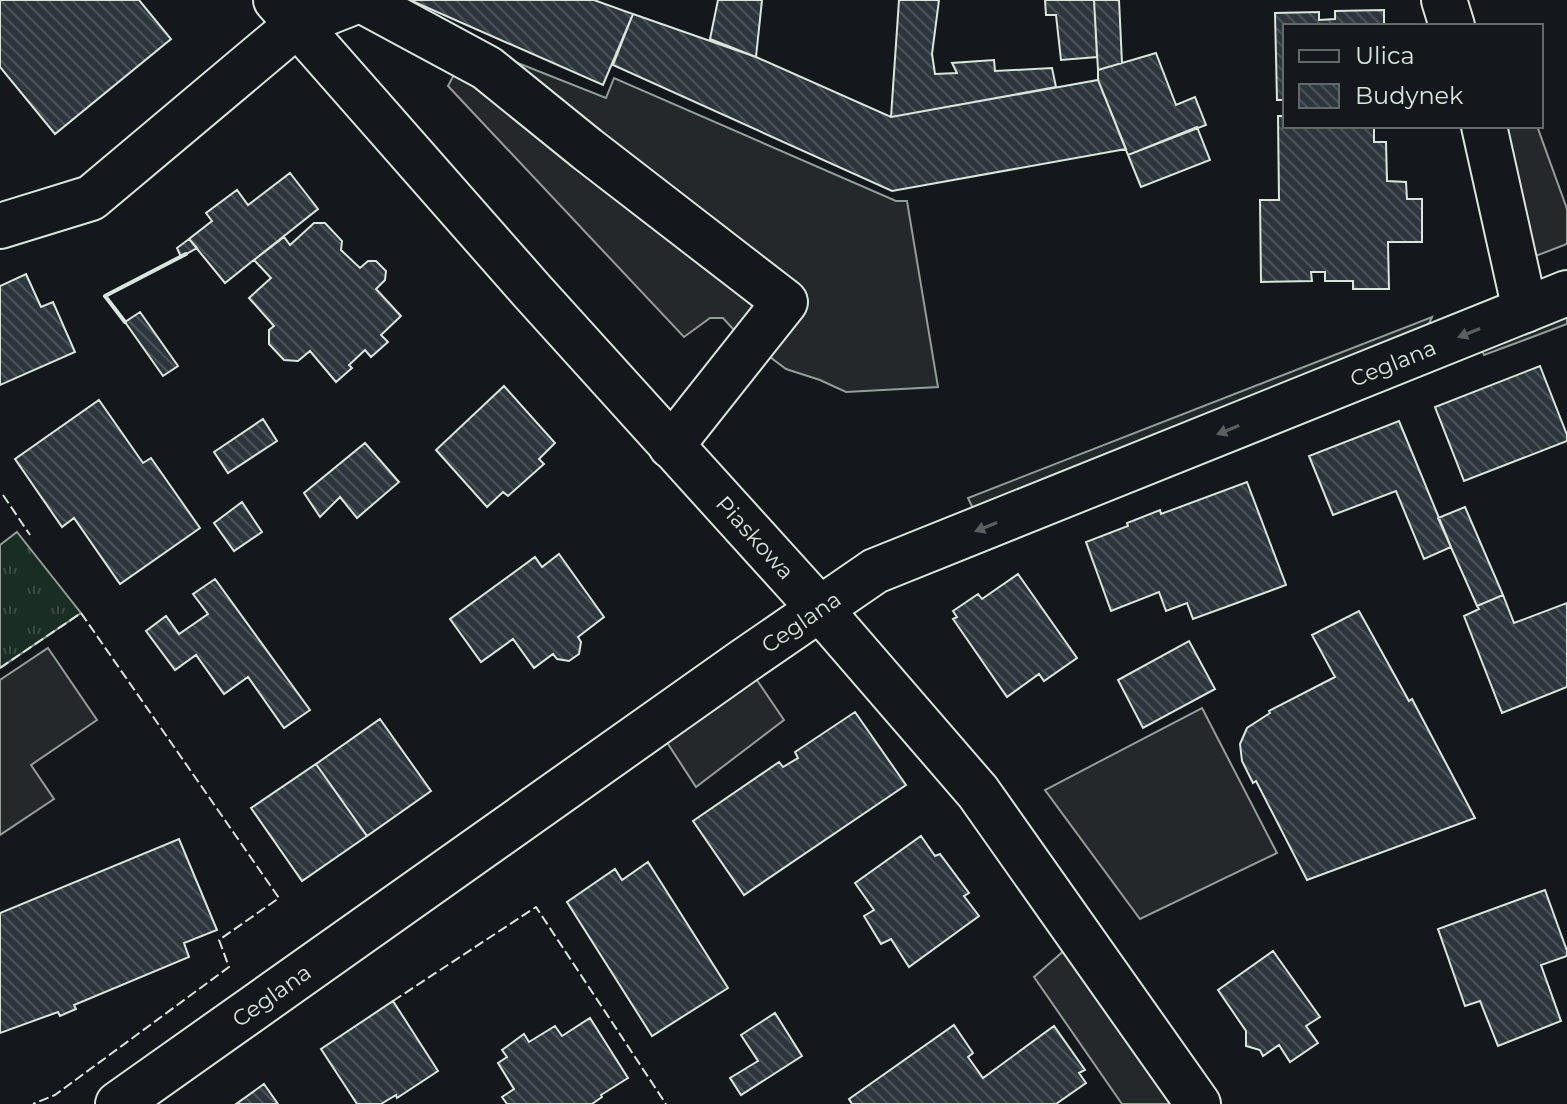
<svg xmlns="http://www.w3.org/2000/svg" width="1567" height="1104" font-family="Montserrat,sans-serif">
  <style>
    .grass { fill: url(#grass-tufts); stroke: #939e99; stroke-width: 2 }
    .parking { fill: #24282b; stroke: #939e99; stroke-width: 2 }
    .building { fill: url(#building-back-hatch); stroke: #d8e6dc; stroke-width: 2 }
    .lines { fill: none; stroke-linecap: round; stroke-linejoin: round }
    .minor-casing { stroke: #d8e6dc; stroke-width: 48 }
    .minor { stroke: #14181c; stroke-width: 44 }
    .fence { stroke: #d8e6dc; stroke-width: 2; stroke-dasharray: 10 4; stroke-linecap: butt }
    .wall { stroke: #d8e6dc; stroke-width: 4 }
    .oneway { fill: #59605f }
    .labels { text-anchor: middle; stroke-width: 6; stroke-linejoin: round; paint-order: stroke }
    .street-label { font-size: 22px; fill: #d8e6dc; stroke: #14181c }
  </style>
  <defs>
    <pattern id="grass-tufts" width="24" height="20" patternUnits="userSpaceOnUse" patternTransform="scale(2)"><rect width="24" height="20" fill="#1a2d24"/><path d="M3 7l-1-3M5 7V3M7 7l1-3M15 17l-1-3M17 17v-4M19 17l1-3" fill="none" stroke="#3b4b43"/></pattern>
    <pattern id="building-back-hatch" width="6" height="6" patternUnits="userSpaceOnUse" patternTransform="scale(2)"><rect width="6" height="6" fill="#2c363c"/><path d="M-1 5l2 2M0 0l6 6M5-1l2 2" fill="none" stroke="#4a5358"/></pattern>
  </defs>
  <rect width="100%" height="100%" fill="#14181c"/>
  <path class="grass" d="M17,532L81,613L0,668V545Z"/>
  <path class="parking" d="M470,44L606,98L614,78L896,201H907L938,387L846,392L820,380L786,369L734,330L723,318H710L684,337L448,86Z
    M1501,126H1537L1567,209V244L1525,260Z
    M1567,302V324L1484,355L1477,337Z
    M1432,317L1422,339L976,515L968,498Z
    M48,648L97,720L31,765L54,799L0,835V680Z
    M744,661L784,720L696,787L655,724Z
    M1202,708L1277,853L1140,919L1045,790Z
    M1067,948L1180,1104H1122L1034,977Z"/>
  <path class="building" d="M0,0H139L171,39L55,134L0,67Z
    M410,0H594L633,14L603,85Z
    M718,0H762L756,57L710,39Z
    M899,0H939L932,54L935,74L957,73L952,63L994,60L995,71L1052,68L1056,87L891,117Z
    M1045,0H1094L1097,57L1061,60L1056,15H1046Z
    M1094,0H1119L1122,63L1098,70Z
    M1384,10V26H1285V100H1277L1275,13L1319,12V20L1335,19V11Z
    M633,14L756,57L891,117L1098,80L1126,149L892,191L613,65Z
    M1156,53L1176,105L1195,97L1206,125L1128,155L1098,80V70Z
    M1278,116H1285V126H1374V142H1386L1387,181L1406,182L1407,199H1422V242H1388L1389,289H1353V281H1325V272H1311L1312,281L1261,282L1260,200H1279Z
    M1197,127L1210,160L1141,187L1128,155Z
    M290,173L318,209L225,283L189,239L212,221L206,213L237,190L248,205Z
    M314,223H325L342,241L341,250L360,268L368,261H376L386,271L385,280L376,289L401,316L381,335L388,342L371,357L365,350L349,365L352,368L336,382L310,351L298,361L284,360L269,344V330L274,326L249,298L271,278L254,260L284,237L290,245Z
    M189,239L197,248L181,257L177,248Z
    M26,274L41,307L53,302L75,352L0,385V286Z
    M140,312L178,366L163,376L125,322Z
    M1540,366L1567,435V441L1464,481L1435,407Z
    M504,386L555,443L539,459L544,464L508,496L503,492L487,507L436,450Z
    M99,400L143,463L151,458L200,528L120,584L74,518L62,527L15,459Z
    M263,419L277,441L228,473L214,452Z
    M1399,421L1451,547L1424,559L1396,491L1333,515L1309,456Z
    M365,443L399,482L357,518L340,497L320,517L304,493Z
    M1247,482L1286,585L1193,619L1187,603L1166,611L1159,592L1111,611L1086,542L1128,526L1127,523L1160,510L1161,514Z
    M242,502L262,532L234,551L214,523Z
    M1465,507L1503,595L1477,606L1438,518Z
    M559,554L604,617L578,637L581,642L579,654L569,661L557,659L553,654L534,668L513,639L481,662L450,619L535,557L542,567Z
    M1018,574L1077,658L1044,681L1039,674L1007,697L953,619L957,617L953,611L978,594L982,599Z
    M215,579L310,710L284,728L248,677L224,694L196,655L175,670L146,631L166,616L179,634L208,614L193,594Z
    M1503,595L1514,623L1567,603V687L1502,713L1464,616L1479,609L1477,606Z
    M1359,611L1409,701L1412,699L1475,818L1307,880L1256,781L1253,783L1242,761L1240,744L1247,728L1270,713L1269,711L1335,677L1312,635Z
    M1189,641L1215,689L1143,728L1118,680Z
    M855,712L906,785L744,895L693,821L779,762L783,767L798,758L795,752Z
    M380,719L431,791L367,836L316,764Z
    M316,764L367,836L302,881L251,808Z
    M921,836L935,856L940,854L969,893L964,896L979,916L909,967L891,939L881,944L864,916L874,910L855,883Z
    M179,839L217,930L184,943L189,957L74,1005L76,1009L60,1016L58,1012L0,1033V913Z
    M648,862L728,988L652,1036L567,902L615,869L622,880Z
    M1545,890L1567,951V956L1541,965L1561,1021L1498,1046L1480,1001L1465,1006L1438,929Z
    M1273,951L1320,1017L1306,1026L1318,1043L1290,1062L1279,1045L1263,1056L1260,1050L1246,1046V1031L1218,990Z
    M393,1001L438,1071L397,1098L396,1095L381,1104H357L321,1049Z
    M775,1013L802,1056L741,1095L730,1078L758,1061L741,1035Z
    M590,1018L628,1078L601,1095L602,1097L592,1104H507L502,1097L514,1089L498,1063L507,1057L502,1050L524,1034L529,1042L555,1026L562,1036Z
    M954,1025L973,1053L968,1057L983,1078L1054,1026L1085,1070L1079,1073L1086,1083L1056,1104H852L849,1099Z
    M264,1084L278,1104H236Z"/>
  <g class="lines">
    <g class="minor-casing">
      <g id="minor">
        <path id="s1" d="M276,0L532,291L819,608L978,792L1198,1104"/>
        <path d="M361,0L487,68L587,149L785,302L671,446"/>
        <path d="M1444,0L1452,26"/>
        <path d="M1484,126L1525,310"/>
        <path d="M0,226L91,198L298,24L359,0"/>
        <path id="s2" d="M118,1104L744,661L875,571L1567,293"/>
      </g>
    </g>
    <use href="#minor" class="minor"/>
    <path class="fence" d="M3,495L30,535
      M0,668L81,613L279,898L219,940L229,967L55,1095L33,1104
      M393,1001L536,907L666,1104"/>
    <path class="wall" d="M125,322L105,296L186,254"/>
  </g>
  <defs><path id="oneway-solid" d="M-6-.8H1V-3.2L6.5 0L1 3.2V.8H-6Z" transform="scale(2)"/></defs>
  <g class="oneway">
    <use href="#oneway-solid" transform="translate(1469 333) rotate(158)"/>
    <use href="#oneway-solid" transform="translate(1228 430) rotate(158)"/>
    <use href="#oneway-solid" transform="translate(986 527) rotate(158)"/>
  </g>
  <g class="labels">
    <g class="street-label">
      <text dy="8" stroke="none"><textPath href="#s2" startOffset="1484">Ceglana</textPath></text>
      <text dy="8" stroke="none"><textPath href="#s1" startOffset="720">Piaskowa</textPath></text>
      <text dy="8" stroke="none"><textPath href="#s2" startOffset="836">Ceglana</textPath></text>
      <text dy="8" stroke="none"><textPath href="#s2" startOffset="188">Ceglana</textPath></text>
    </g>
  </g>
  <rect x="1283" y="24" width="260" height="104" fill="#14181c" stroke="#626a69" stroke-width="2"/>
  <rect x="1299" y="50" width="40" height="12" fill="#14181c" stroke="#626a69" stroke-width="2"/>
  <text x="1355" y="64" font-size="24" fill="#d8e6dc">Ulica</text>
  <rect x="1299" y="84" width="40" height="24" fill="url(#building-back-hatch)" stroke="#626a69" stroke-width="2"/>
  <text x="1355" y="104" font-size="24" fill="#d8e6dc">Budynek</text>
</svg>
